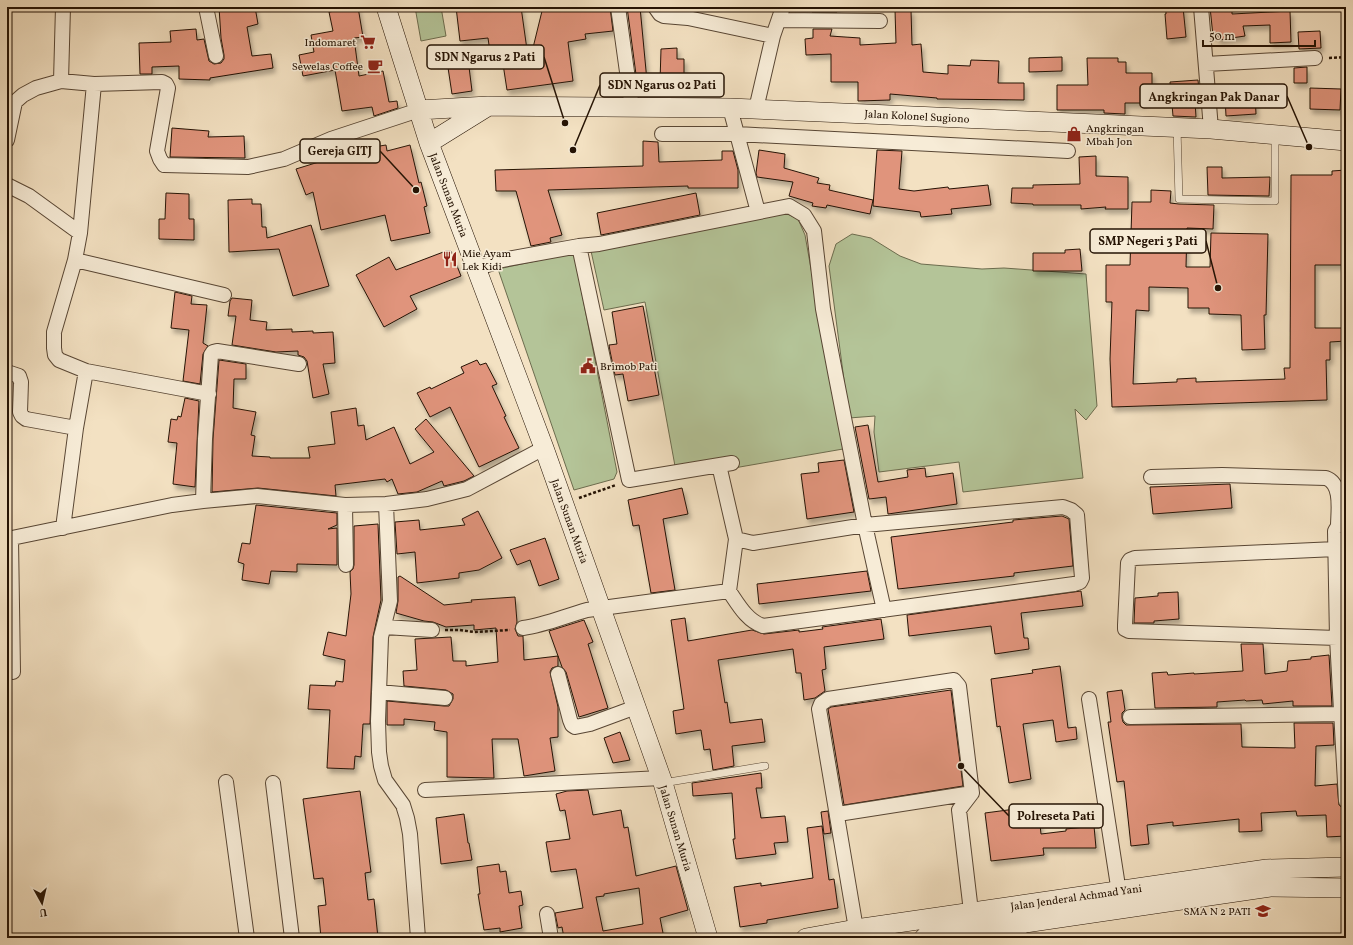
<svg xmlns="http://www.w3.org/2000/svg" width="1353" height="945" font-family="Vollkorn,serif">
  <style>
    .green { fill: #b4c498; stroke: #6c6c4e }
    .building { fill: #e0947c; stroke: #251304; fill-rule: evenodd; filter: url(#shadow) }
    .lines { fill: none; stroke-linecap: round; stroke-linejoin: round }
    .lane-casing { stroke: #584634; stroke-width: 8 }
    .street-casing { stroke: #584634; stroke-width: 16 }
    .secondary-casing { stroke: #251304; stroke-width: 20 }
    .path { stroke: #251304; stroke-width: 2.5; stroke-dasharray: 3 2; stroke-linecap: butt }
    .lane { stroke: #f7ecd7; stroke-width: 7 }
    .street { stroke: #f7ecd7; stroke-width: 14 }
    .secondary { stroke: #f7ecd7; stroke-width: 19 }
    .labels { text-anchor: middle; stroke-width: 3; stroke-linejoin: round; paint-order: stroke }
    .poi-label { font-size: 11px; fill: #251304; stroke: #f7ecd7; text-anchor: end }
    .street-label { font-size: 11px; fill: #251304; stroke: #f7ecd7 }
    .leader { fill: none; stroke: #251304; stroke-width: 1.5 }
    .callout-dot { fill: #251304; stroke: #f7ecd7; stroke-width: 1.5 }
    .callout { fill: #f7ecd7; stroke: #251304; stroke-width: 1.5 }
    .callout-label { font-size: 12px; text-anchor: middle; font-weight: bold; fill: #251304 }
  </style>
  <defs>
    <filter id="shadow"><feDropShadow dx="2.5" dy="4.5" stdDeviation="2" flood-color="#0004"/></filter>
  </defs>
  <rect width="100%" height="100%" fill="#f3e1c2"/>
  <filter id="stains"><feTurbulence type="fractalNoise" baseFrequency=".005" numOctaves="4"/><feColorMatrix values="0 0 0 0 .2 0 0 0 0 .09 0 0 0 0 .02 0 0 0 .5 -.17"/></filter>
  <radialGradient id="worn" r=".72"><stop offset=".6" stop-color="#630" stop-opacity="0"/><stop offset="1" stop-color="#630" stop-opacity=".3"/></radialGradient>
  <path class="green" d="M415,7H441L446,36L421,41Z
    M785,213L798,219L805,235L843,449L734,468L732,456L675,466L645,302L604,310L591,251Z
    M852,234L871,238L900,256L921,264L982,269L1004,268L1086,274L1097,406L1086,420L1075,409L1083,478L963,492L959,462L879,472L874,432L875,416L849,418L829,266L836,244Z
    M574,253L617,472L614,479L574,490L498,269Z"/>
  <path class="building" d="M219,7H255L258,24L247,27L252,56L271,54L273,68L210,78V80L179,79V66L152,67V74H140L139,43L171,42L170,31L196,29L197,40L204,39L209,61L214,64L221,63L224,59V55L221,38Z
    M358,7L363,37L354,38L359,76L383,71L389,102L397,101L398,108L374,116L372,107L342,111L335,70L303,76L299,55L314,52L311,35L333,31L329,12Z
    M456,7H521L529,64L543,7H573L572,11L610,7L613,31L585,34L586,39L568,42L573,81L507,90L501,51L490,52L488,38L460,41Z
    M627,7H640L647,81L637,82Z
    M812,7H838L837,12H812Z
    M1166,7H1183L1186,37L1167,39L1165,14H1166Z
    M1210,7H1232V14L1290,11L1291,42L1270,43V25L1243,26L1245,36L1218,40V35L1213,36Z
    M895,10H911L912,45L921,44L923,72L948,74V65L970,66L971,60L999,61L998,83H1024V100L937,99V98L890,94V100L858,101V82H831V54L806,55L805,39L813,38V29H832L830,36L860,38V45L896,43Z
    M1320,31L1321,48L1299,49L1298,32Z
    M677,48V59H684V81L660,82L661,49Z
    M467,51L472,91L452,94L447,61Z
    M1062,57V71L1029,72V58Z
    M1087,58H1118V62H1126V73H1152V86H1146L1145,103H1125V114L1104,113V110H1057V85H1088Z
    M1307,67V83H1294V68Z
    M1198,80L1200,101L1195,102L1196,117L1173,116L1170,82Z
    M1310,88L1341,89L1340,110L1310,109Z
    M1255,95L1256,114L1226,116L1225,97Z
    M172,128L209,131L208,137L244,136L245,158L170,157Z
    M643,141L658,142L659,162L722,160V151H733L738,170V188H688V186L548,190L562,235L550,238L551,242L531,246L516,191H496L495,170L643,166Z
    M386,145L387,151L410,145L419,183L421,182L427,206L424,207L430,233L391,241L385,215L321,230L313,192L306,195L296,169L361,149Z
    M759,150L785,154L784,168L819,178L817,183L830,185L829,190L873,200L870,214L827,205L826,208L812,206L813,203L789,196L793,182L757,177L756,173Z
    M877,150L902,151L899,189L914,191L948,187L949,189L988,185L991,205L951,209L952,214L921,217L920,212L873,206Z
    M1096,156V176L1128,177V209H1105L1106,207L1081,209V205H1033V204L1011,203L1012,188H1033V185L1080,184L1079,157Z
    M1207,167H1222V178L1270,177L1269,196L1208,195Z
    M1346,170V265H1315V328H1346V341L1330,342V360H1326L1327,400L1112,407L1110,359L1112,302H1106V265H1130L1132,202H1151V190L1171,191L1170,203L1179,204L1214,205L1213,229L1187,228L1186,267H1210L1211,233L1268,234L1266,315H1264L1265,349L1242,350L1241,315L1209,314V308H1188V288L1149,287V311L1136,310L1133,384L1177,382V379L1196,378V382L1285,379L1284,368H1290L1291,175H1332V171Z
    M166,193L189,194V219H194V240L159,239V219H165Z
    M696,193L700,215L601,235L597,213Z
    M252,199V204H261L262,227H266L267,238L311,225L329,286L293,296L279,249L229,252L228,200Z
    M1080,249L1082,271H1033V253H1065V250Z
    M446,251H451L461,276L410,296L417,309L384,327L356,275L389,257L396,270Z
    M175,292L192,296L191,304L207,305L203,343L208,346L203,354L200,384L183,381L189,330L171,328Z
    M232,298L252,300L250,320L267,322L266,330L292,329V332L313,331V333L333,332L335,363L323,364L329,394L313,398L307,361L304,357L298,355V351L276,352L232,345L236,316H228L230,301Z
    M643,306L659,395L628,401L623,374L615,375L610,351L609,345L617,344L612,312Z
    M219,360L246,364V379H234L233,408L256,412L251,435L255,436L252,456L270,457V458H310L308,447L335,444L331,412L356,408L358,426L364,425L366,440L394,427L410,464L434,452L415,429L426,419L474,476L464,481L444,486L442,481L417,492L398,494L392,479L387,482L385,479L335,485L336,496L258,488L212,492L213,439Z
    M477,360L480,365L486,363L497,384L492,386L506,416L504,417L519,448L479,467L450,407L430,417L417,393L430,387L431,389L464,373L461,367Z
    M185,398L199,401L195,487L173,484L177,443L168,442L171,419L177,420L178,416L181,417Z
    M868,425L878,482L908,477L907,470L925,468L926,477L953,473L957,504L888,514L886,497L869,499L855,427Z
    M844,460L854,512L807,519L801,474L819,472L818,463Z
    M1230,484L1232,508L1153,514L1150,487Z
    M682,488L688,514L663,519L675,590L651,593L639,525L633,526L628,500Z
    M256,505L337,513V525L328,529L337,528V565L297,564V572L271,571L269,584L242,580L244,564L238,562L242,543L250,544Z
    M478,511L502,558L479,570L459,573V578L417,583L415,552L397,554L395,522L419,520L420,530L465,525L462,519Z
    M1062,516L1069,519L1073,566L1014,573V576L898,589L891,537L1013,522V520Z
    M378,524L381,600L373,637L370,724H363L361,757L355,756L354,769L327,768L330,710L308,709L310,685L335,686L336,681L343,682L345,660L323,655L328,632L346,636L351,594L350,572L353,569L354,565V526Z
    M545,538L559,579L539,586L530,560L517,565L510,550Z
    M867,571L871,591L759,604L757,584Z
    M400,576L444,605L472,602L471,600L515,597L517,622L515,629L518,636H523L524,660L558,656V666L552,668L550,672L558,707V737L550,738L555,771L524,776L518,739H492L494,778L447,777V732L434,730L435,722L404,719V725H387V701L444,706H449L453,699V694L446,690L404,686L403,671L417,670L415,639L451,637L453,661H466V666L498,662L496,628L474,630V625L446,627L433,622L424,621L396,613L398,601V577Z
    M1081,591L1083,606L1021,613L1024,638H1028L1029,649L995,654L991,626L909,636L907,615Z
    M1178,592L1179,619L1154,621V623H1134L1135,598L1158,596V593Z
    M685,618L688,641L752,630L764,634L799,630V632L823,629L822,627L881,619L884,639L824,647L826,669L822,670L825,691L815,698L804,700L801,673H796L793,649L718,660L725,703L727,702L730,723L762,719L765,742L732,746L734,766L713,770L710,749L704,750L701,730L676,734L673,711L684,709L671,620Z
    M584,620L593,642L588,644L608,708L579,717L566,672L562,667L549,631Z
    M1241,644H1263L1265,674L1287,671L1288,661L1311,659V657L1329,655L1332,706H1293V701L1263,704L1262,700L1246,701L1245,700L1217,702V707L1155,708L1152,673L1167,672L1168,675L1194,673V674L1243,671Z
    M1060,666L1068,728L1076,727L1077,739L1056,742L1053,720L1023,724L1031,779L1009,783L1000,726L997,727L991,679L1033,673L1032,670Z
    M951,690L963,786L844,805L828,709L831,707Z
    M1122,690L1125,710L1122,713V718L1123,722L1126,725L1241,724L1242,747L1295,748L1294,723H1333L1334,745L1316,746L1315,786L1337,784L1339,805L1342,808L1346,809V836L1327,837L1326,815L1297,816L1296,811L1261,813L1262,831L1239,832V819L1173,826V822L1147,825L1149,844L1131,846L1124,781L1117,782L1108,722H1111L1107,692Z
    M620,732L630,760L613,763L604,738Z
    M761,773L762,788H756L761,818L785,816L788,842L774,843L776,854L736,859L733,839H735L732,793L693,796L692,783Z
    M588,790L593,815L621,810L624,828L628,827L636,876L676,866L688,910L660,918L664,938H564L562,927L558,928L555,913L583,908L576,869L551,872L546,842L570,839L565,810L560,811L556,794L567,791ZM639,888L643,924L603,931L596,897L604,896V894Z
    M360,791L371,872L365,873L368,900L374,899L378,938H321L318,906L326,905L323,878L314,879L303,799Z
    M1038,806L1041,834L1066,831V829L1094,826L1096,848H1043L1044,855L991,861L985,813Z
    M828,811L831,833L824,834L821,812Z
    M464,814L468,843H469L472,860L441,864L436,818Z
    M822,826L829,880L834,879L838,908L767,920V923L740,927L734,887L761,883V886L813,878L807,828Z
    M499,864L500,872L506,871L509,893L521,891L523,905L519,906L522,928L500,932V928L484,930L478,894H480L477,867Z"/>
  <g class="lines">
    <g class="lane-casing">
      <path id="lane" d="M1177,128L1179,199L1275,201V135
        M663,783L765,766
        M1023,923V938"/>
    </g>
    <g class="street-casing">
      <path id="street" d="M206,7L216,56
        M618,7L632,108
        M655,7L660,14L664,16L688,18L773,36
        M1201,7L1211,129
        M779,20L880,21
        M1206,64L1315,58
        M61,81L63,7
        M94,84L80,233L75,260L54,332V348L55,355L59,360L86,371L209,394
        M730,108L758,212
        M756,109L773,36L783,7
        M662,134H737L1068,151
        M7,140L15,102L23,95L36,88L61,81L94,84L162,82L166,84L168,88L157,151L160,159L164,165L248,167L284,159L331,139L419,110
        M7,185L29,196L80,233
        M75,260L224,295
        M476,269L502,260L579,246
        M7,372L19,376L21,382L20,412L22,416L26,419L76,428
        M732,463L629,480L579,246L599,244L789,206L804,215L814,231L823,309L836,377L865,525L884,610
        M719,465L736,539
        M1151,477L1222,475L1326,478C1343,484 1338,512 1338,526
        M203,501L205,439L211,355L213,352L217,351L299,364
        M386,504L390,601L381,637L378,721L379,752L381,766L385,780L403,805L407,818L410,834L418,938
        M345,505L346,565
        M1063,507L1071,510L1077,515L1082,578L1080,582L1074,584L763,626C747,621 738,604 729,591L736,539L753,543L865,525Z
        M1346,525L1338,526L1335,531L1337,638L1346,801
        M63,528L76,428L86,371
        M7,539L172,505L203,501L257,496L345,505L386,504L427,499L467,489L544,448
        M11,539L13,672
        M1336,549L1135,558L1130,560L1128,563L1125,625V629L1129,631L1337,638
        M385,627L432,630
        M523,628C545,625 565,616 587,610L729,591
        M558,674L570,720L572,725L575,727L590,724L636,707
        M379,692L445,698
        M1089,699L1120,899
        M1130,717L1341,714
        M226,782L247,938
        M273,783L292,938
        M425,790L661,778
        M838,814L972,793
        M547,914L551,938
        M856,929L819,709L821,704L828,699L954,680L959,686L972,793L959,810L972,920"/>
    </g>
    <g class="secondary-casing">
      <path id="secondary" d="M386,7L429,143L544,448L663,783L708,938
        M419,110L488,106L730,108L1211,129L1346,141
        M429,143L487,107
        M806,938L856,929L1267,869L1346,867
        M924,938L1270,887L1346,888"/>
    </g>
    <path class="path" d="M1329,58L1346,57
      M579,498L616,485
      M445,630H460L474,632L510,630"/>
    <use href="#lane" class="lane"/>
    <use href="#street" class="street"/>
    <use href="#secondary" class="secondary"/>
  </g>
  <defs>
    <g id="supermarket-bare" transform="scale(1.2)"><path d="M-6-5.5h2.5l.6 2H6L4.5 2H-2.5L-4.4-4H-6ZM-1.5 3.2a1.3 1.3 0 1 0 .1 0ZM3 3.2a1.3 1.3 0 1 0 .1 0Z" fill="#8f2418" stroke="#f7ecd7" stroke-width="2.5" paint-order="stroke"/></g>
    <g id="cafe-bare" transform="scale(1.2)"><path d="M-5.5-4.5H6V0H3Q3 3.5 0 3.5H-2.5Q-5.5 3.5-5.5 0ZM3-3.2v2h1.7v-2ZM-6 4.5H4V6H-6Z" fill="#8f2418" stroke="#f7ecd7" stroke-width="2.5" paint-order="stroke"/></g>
    <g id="shop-bare" transform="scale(1.2)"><path d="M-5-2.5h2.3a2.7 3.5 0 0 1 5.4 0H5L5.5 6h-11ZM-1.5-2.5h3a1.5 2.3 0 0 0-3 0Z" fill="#8f2418" stroke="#f7ecd7" stroke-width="2.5" paint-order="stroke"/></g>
    <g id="restaurant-bare" transform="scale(1.2)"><path d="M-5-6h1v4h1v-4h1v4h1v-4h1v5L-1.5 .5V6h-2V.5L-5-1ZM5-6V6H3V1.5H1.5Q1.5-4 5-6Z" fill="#8f2418" stroke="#f7ecd7" stroke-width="2.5" paint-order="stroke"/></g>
    <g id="civic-bare" transform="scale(1.2)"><path d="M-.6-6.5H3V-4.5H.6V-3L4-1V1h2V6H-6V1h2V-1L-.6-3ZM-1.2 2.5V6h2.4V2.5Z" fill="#8f2418" stroke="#f7ecd7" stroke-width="2.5" paint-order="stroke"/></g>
    <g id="school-bare" transform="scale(1.2)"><path d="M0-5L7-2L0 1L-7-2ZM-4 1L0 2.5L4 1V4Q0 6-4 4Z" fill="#8f2418" stroke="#f7ecd7" stroke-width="2.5" paint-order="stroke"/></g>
  </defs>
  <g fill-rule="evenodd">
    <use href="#supermarket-bare" x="368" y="42"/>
    <use href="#cafe-bare" x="375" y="66"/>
    <use href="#shop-bare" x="1074" y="134"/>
    <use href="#restaurant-bare" x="450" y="259"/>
    <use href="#civic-bare" x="588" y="366"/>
    <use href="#school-bare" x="1263" y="911"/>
  </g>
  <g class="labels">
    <g class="poi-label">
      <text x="356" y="46">Indomaret</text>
      <text x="363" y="70">Sewelas Coffee</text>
      <text x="1086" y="132" text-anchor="start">Angkringan<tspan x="1086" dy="13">Mbah Jon</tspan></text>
      <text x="462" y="257" text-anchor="start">Mie Ayam<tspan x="462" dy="13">Lek Kidi</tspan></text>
      <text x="600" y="370" text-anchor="start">Brimob Pati</text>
      <text x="1251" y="915">SMA N 2 PATI</text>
    </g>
    <g class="street-label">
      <text transform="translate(917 116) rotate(3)" y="4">Jalan Kolonel Sugiono</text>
      <text transform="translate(449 195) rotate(69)" y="4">Jalan Sunan Muria</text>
      <text transform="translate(570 521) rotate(70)" y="4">Jalan Sunan Muria</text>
      <text transform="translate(676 828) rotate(73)" y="4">Jalan Sunan Muria</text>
      <text transform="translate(1076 897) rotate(-8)" y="4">Jalan Jenderal Achmad Yani</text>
    </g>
  </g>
  <path class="leader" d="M565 123L544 57M573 150L600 85M1309 147L1287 96M416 190L380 151M1218 288L1206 241M961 766L1009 816"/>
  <g class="callout-dot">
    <circle cx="565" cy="123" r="4"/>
    <circle cx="573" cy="150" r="4"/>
    <circle cx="1309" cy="147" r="4"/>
    <circle cx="416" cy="190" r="4"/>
    <circle cx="1218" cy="288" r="4"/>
    <circle cx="961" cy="766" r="4"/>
  </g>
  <g class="callout">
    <rect x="427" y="45" width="117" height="24" rx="4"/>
    <rect x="600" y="73" width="124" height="24" rx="4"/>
    <rect x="1140" y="84" width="147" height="24" rx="4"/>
    <rect x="300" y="139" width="80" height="24" rx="4"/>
    <rect x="1090" y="229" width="116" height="24" rx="4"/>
    <rect x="1009" y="804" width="94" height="24" rx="4"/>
  </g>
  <g class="callout-label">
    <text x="485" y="61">SDN Ngarus 2 Pati</text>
    <text x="662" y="89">SDN Ngarus 02 Pati</text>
    <text x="1214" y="101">Angkringan Pak Danar</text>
    <text x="340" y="155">Gereja GITJ</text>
    <text x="1148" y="245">SMP Negeri 3 Pati</text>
    <text x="1056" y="820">Polreseta Pati</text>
  </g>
  <rect width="1353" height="945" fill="none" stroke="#f3e1c2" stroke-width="24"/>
  <rect x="8" y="8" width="1337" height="929" fill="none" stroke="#251304" stroke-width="2"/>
  <rect x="12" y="12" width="1329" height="921" fill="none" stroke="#251304"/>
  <g transform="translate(42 903) rotate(172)" stroke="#f7ecd7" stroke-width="3" paint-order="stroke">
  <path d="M0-3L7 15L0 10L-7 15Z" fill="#251304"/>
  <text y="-6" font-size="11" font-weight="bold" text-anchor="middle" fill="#251304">U</text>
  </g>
  <path d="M1203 40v6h112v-6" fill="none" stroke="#251304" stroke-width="2"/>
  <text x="1209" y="40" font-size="12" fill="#251304" stroke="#f7ecd7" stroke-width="3" paint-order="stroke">50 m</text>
  <rect width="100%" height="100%" filter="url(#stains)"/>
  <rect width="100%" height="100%" fill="url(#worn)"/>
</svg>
